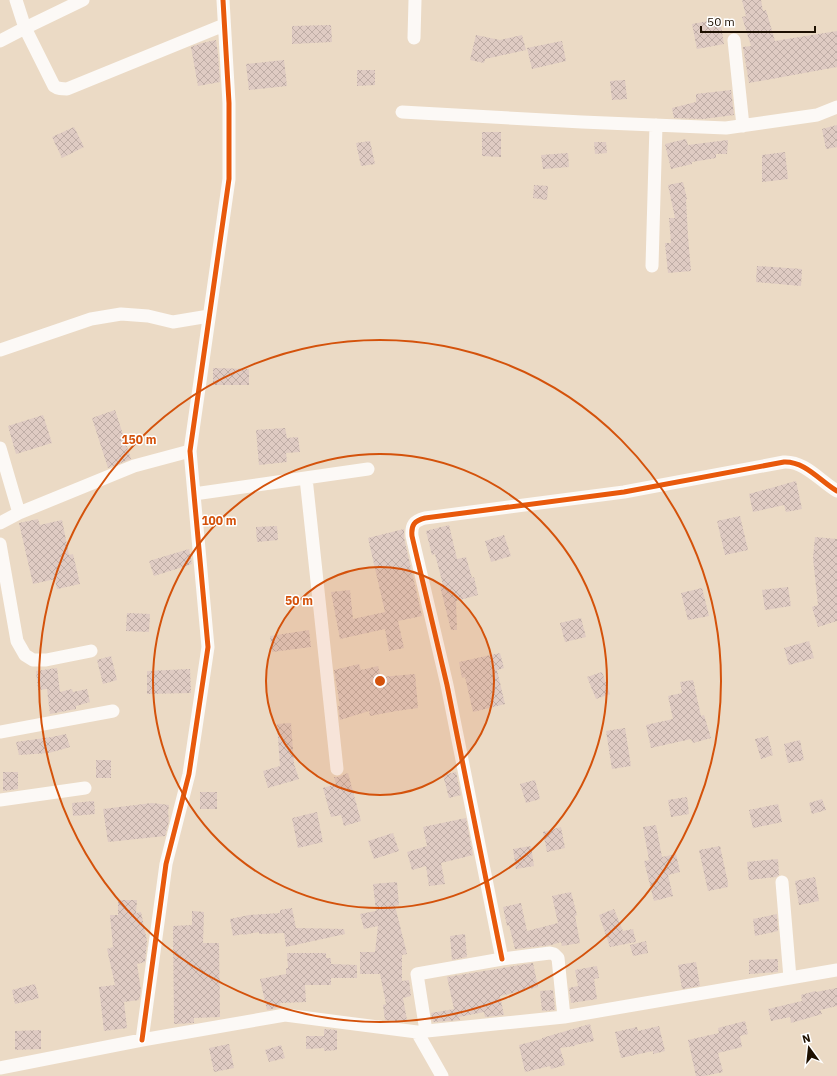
<svg xmlns="http://www.w3.org/2000/svg" width="837" height="1076" font-family="'IBM Plex Sans',sans-serif">
  <style>
    .building { fill: url(#building-cross-hatch) }
    .lines { fill: none; stroke-linecap: round; stroke-linejoin: round }
    .minor { stroke: #fcf9f6; stroke-width: 13 }
    .cycleway-casing { stroke: #fff; stroke-width: 8 }
    .cycleway { stroke: #e8590c; stroke-width: 5 }
    .ring { fill: none; stroke: #d4520b; stroke-width: 2 }
    .centre { fill: #d4520b; stroke: #fff; stroke-width: 2 }
    .ring-label { font-size: 12px; text-anchor: middle; font-weight: bold; fill: #d4520b; stroke: #fff; stroke-width: 3; stroke-linejoin: round; paint-order: stroke }
  </style>
  <defs>
    <pattern id="building-cross-hatch" width="8" height="8" patternUnits="userSpaceOnUse"><rect width="8" height="8" fill="#dfcbc3"/><path d="M0 0l8 8M0 8l8-8" fill="none" stroke="#bfada6"/></pattern>
  </defs>
  <rect width="100%" height="100%" fill="#ebdac5"/>
  <path class="building" d="M742,0H761L763,11L766,10L775,41L837,31V67L749,83L743,47L751,46L742,17L746,16Z
    M714,20H720L724,44L697,49L692,24Z
    M331,25L332,42L292,44V26Z
    M476,35L500,40L522,35L526,50L485,59L484,63L470,60Z
    M216,40L218,55L220,82L198,86L191,47L202,43Z
    M562,41L566,61L532,69L527,48Z
    M284,60L287,86L249,90L246,64Z
    M357,70H375V85L357,86Z
    M625,80L627,99L612,100L610,81Z
    M731,90L734,115L703,119L674,118L672,108L696,102V94Z
    M837,125V147L826,149L822,129Z
    M74,127L84,147L62,158L52,137Z
    M482,132H501V157L482,156Z
    M686,139L688,145L728,140L727,154H716V158L692,162V164L671,169L665,144Z
    M370,141L375,164L361,166L356,143Z
    M594,142H606L607,153L595,154Z
    M785,152L788,179L762,182V155Z
    M568,153L569,167L543,169L541,155Z
    M683,182L687,199L686,200L688,237L691,271L668,273L665,243H671L669,218H675L668,185Z
    M534,185L548,186L547,200L533,198Z
    M757,266L802,269L801,286L756,282Z
    M213,368L249,369V385H213Z
    M115,410L131,459L108,468L92,418Z
    M43,415L52,443L16,454L8,426Z
    M285,428L287,438L298,437L300,452L286,453L287,462L259,465L256,430Z
    M796,481L802,509L786,512L784,505L753,512L749,494Z
    M740,516L748,550L725,555L717,521Z
    M38,519L40,525L62,520L69,555L73,554L80,584L57,589L55,579L33,584L19,523Z
    M449,525L457,559L466,557L472,578L474,577L478,595L456,601L457,630H451L440,586L443,585L435,554L432,555L426,531Z
    M277,526L278,540L257,542L256,527Z
    M404,529V538L422,616L398,621L404,648L389,651L385,629L340,639L331,592L350,590L353,619L385,612L368,538Z
    M504,535L511,556L491,562L485,541Z
    M815,537L837,539V621L818,627L812,607L818,605L813,558Z
    M189,549L192,564L154,576L149,561Z
    M788,587L791,606L765,610L762,590Z
    M702,588L709,616L688,620L681,593Z
    M127,613L150,614L149,632L126,631Z
    M581,618L586,637L565,642L560,623Z
    M309,630L311,647L272,652L270,636Z
    M809,641L814,658L789,665L784,648Z
    M500,653L504,668L497,670L505,704L473,712L465,677L462,678L459,662Z
    M111,656L117,680L103,684L97,660Z
    M359,664L361,670L378,666L381,677L415,674L418,708L396,711L370,716L369,711L340,720L338,706H340L334,670Z
    M57,668L60,692L72,689L73,692L87,689L90,702L76,706V709L50,714L47,689L38,690L36,671Z
    M190,669L191,693L147,694V671Z
    M602,672L610,694L596,699L587,677Z
    M693,680L701,716L704,715L711,738L693,743L691,739L651,748L646,725L673,719L668,696L682,693L680,682Z
    M291,723L294,764L299,779L268,788L263,771L280,766L277,724Z
    M625,728L631,766L612,769L606,731Z
    M66,734L70,747L49,753L19,755L16,742L52,737Z
    M768,736L773,755L761,759L755,739Z
    M800,740L804,760L788,763L784,744Z
    M96,760H111V778H96Z
    M3,772H18V789L3,791Z
    M456,772L461,795L449,798L443,775Z
    M348,773L361,821L344,826L341,815L331,817L323,788L336,784L334,777H338Z
    M535,780L540,799L526,803L520,784Z
    M200,792H217V809H200Z
    M687,797L689,814L671,817L668,800Z
    M822,799L826,810L812,814L809,803Z
    M94,801L95,814L73,816L72,803Z
    M152,803L169,805L168,812L169,821L165,836L108,842L103,809Z
    M778,804L782,822L753,828L749,810Z
    M317,812L323,842L298,848L292,818Z
    M466,818L473,855L441,863L445,884L429,886L426,866L412,870L407,852L427,846L423,827Z
    M656,825L662,857L676,854L680,872L668,875L673,896L654,901L644,861L649,860L643,827Z
    M561,827L565,848L547,852L543,832Z
    M393,833L399,851L374,859L368,841Z
    M531,846L534,866L516,869L513,849Z
    M720,846L728,883V887L708,891L699,850Z
    M778,859L779,875L776,877L749,880L747,862Z
    M815,877L819,901L799,905L795,881Z
    M397,882L399,905L395,906L407,954L402,955V981L409,980L411,996L403,998L407,1020L396,1021L385,1020L383,1005L386,1004L380,974H360V952H375L378,926L364,929L360,914L376,911L373,884Z
    M571,892L577,915L575,916L580,943L562,946L561,942L551,945L515,949L509,925L507,926L503,907L521,903L527,931L558,923L552,896Z
    M118,900H137L136,913L141,912L147,941L145,962L137,964L141,991L139,1000L124,1002L127,1028L104,1031L99,987L115,985L107,949L113,947L110,915H118Z
    M292,908L296,928L344,929L345,934L286,947L284,933L259,934V932L243,935V934L233,936L230,919L249,915L280,913V910Z
    M614,909L623,931L633,929L636,942L610,947L599,915Z
    M192,911L204,912L203,943H219L220,1017L194,1018V1023L174,1024L173,926L192,925Z
    M777,914L778,931L755,936L753,919Z
    M465,934L467,957L452,960L450,936Z
    M646,941L648,953L633,956L630,945Z
    M287,953H326V958H331V964L357,965V978H331V985H305L306,1002L280,1003L281,1007L267,1010L260,979L286,974V968H288Z
    M778,959V972L749,974V960Z
    M696,962L700,986L682,989L678,965Z
    M533,963L538,987L500,996L504,1015L485,1017L484,1012L459,1017L460,1020L433,1022L431,1013L454,1009L447,977Z
    M597,966L599,978L594,979L597,999L571,1003L569,988L578,986L575,970Z
    M35,984L39,998L15,1004L12,990Z
    M837,988V1006L820,1010L822,1014L791,1023L790,1017L771,1021L768,1009L802,1001L801,995L815,991L816,992Z
    M553,990L555,1010L542,1011L540,991Z
    M745,1021L748,1034L740,1036L742,1047L718,1053L723,1072L704,1076H696L688,1040L719,1033L718,1028Z
    M590,1024L594,1041L575,1045V1046L560,1048L565,1065L551,1069L550,1066L525,1072L519,1045L542,1039V1038Z
    M659,1026L665,1051L653,1054V1051L621,1058L615,1032L637,1027L638,1031Z
    M324,1029L337,1030V1050L324,1051V1048L306,1049V1036H324Z
    M41,1030V1049L15,1050V1031Z
    M229,1044L234,1068L214,1072L209,1048Z
    M281,1045L285,1058L269,1062L265,1050Z"/>
  <g class="lines">
    <path class="minor" d="M16,0L25,28L54,86C58,89 62,89 67,89L224,25
      M414,38L415,0
      M734,40L743,126
      M0,41L25,28L83,0
      M402,112L582,122L726,128L817,115L837,107
      M652,266L656,125
      M0,350L91,319L121,314L148,316L173,322L209,316
      M0,448L19,513
      M306,478L337,769
      M194,494L368,469
      M0,523L19,513L134,466L190,451
      M0,544L17,641L25,655L33,660H46L91,651
      M0,732L113,711
      M0,800L85,788
      M782,882L790,978
      M502,959L447,685L412,536C411,525 414,521 425,518L624,492L784,462C805,461 820,481 837,491
      M426,1031L417,974L502,959L550,953L554,954L558,958L564,1017
      M417,1032L442,1076
      M142,1040L166,864L189,774L208,647L190,451L229,179V103L223,0
      M0,1068L142,1040L285,1015L417,1032L564,1017L837,970"/>
    <g class="cycleway-casing">
      <path id="cycleway" d="M502,959L447,685L412,536C411,525 414,521 425,518L624,492L784,462C805,461 820,481 837,491
        M142,1040L166,864L189,774L208,647L190,451L229,179V103L223,0"/>
    </g>
    <use href="#cycleway" class="cycleway"/>
  </g>
  <circle cx="380" cy="681" r="114" fill="#d4520b" fill-opacity=".12"/>
  <g class="ring">
    <circle cx="380" cy="681" r="114"/>
    <circle cx="380" cy="681" r="227"/>
    <circle cx="380" cy="681" r="341"/>
  </g>
  <circle cx="380" cy="681" r="6" class="centre"/>
  <g class="ring-label">
    <text x="139" y="444">150 m</text>
    <text x="219" y="525">100 m</text>
    <text x="299" y="605">50 m</text>
  </g>
  <g transform="translate(809 1048) rotate(345)" stroke="#ffffff" stroke-width="3" paint-order="stroke">
  <path d="M0-3L7 15L0 10L-7 15Z" fill="#1d1001"/>
  <text y="-6" font-size="11" font-weight="bold" text-anchor="middle" fill="#1d1001">N</text>
  </g>
  <path d="M701 26v6h114v-6" fill="none" stroke="#1d1001" stroke-width="2"/>
  <text x="707" y="26" font-size="12" fill="#1d1001" stroke="#ffffff" stroke-width="3" paint-order="stroke">50 m</text>
</svg>
